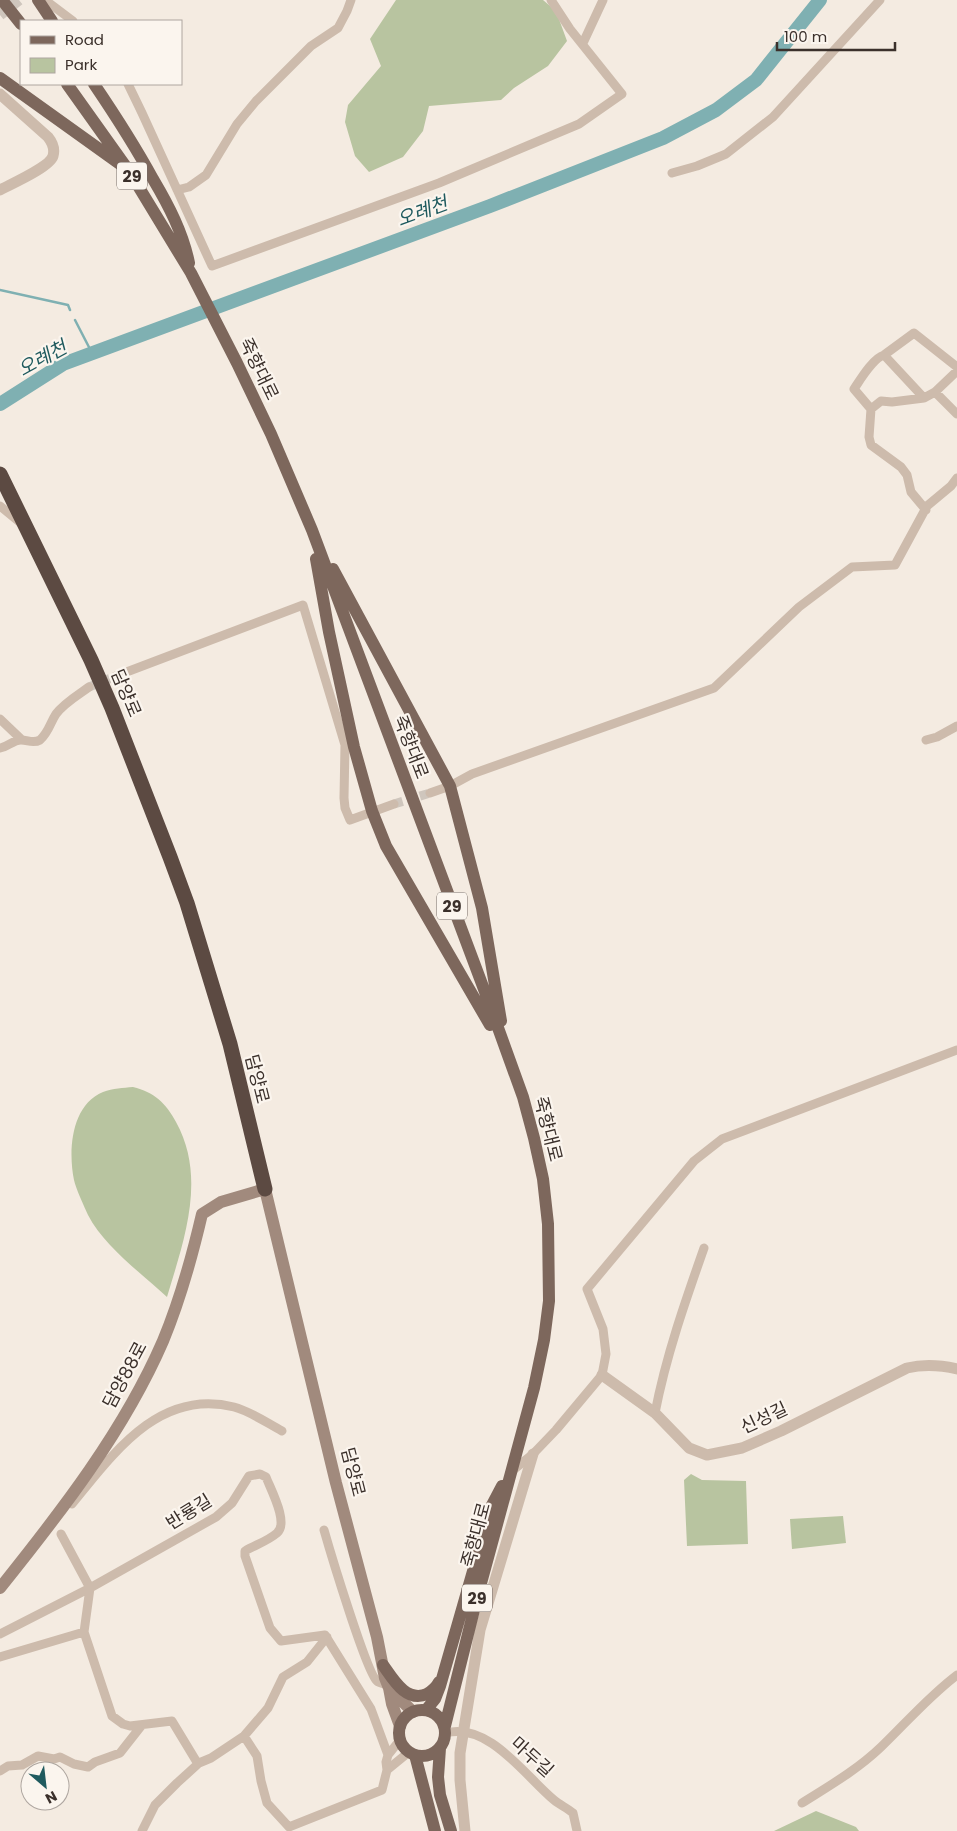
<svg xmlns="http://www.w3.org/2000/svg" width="957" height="1831" font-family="Poppins,'Noto Sans KR',sans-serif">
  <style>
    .green { fill: #b8c4a0 }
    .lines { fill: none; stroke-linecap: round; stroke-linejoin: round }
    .stream { stroke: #7fb0b2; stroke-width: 2.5 }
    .river { stroke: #7fb0b2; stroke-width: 14 }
    .minor-tunnel { stroke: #cfc6bd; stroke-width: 9; stroke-dasharray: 9 4.5; stroke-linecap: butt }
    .tertiary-tunnel { stroke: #cfc6bd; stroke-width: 11; stroke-dasharray: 11 5.5; stroke-linecap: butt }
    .minor { stroke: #cdbbac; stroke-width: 9 }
    .tertiary { stroke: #cdbbac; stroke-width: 11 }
    .secondary { stroke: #a18a7d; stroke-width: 12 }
    .primary { stroke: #7d675c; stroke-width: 12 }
    .motorway { stroke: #5c4a42; stroke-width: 15 }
    .labels { text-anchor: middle; stroke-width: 4.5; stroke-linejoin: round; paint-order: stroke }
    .shield { fill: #fbf5ee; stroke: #756b66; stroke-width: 1 }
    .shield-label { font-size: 16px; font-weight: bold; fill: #3b302b }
    .street-label { font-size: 18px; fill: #3b302b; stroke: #fbf5ee }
    .water-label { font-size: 19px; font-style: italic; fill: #1f5a5e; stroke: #fbf5ee }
  </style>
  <rect width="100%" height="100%" fill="#f4ebe1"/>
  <path class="green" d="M396,0H543L556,11L567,41L548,66L514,88L501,100L429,106L423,131L403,157L369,172L355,156L345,122L348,105L381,66L370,39Z
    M133,1087C154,1092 166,1103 176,1122C207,1178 184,1240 167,1297C141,1273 104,1246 88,1215C84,1206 76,1189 74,1180C68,1151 71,1105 103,1092C113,1088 123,1088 133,1087Z
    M691,1474L702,1480L746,1481L748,1544L687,1546L684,1480Z
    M843,1516L846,1543L792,1549L790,1519Z
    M816,1811L856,1827L859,1831H774Z"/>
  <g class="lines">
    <path class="stream" d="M0,290L68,305L70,310
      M75,320L92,353"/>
    <path class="river" d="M0,404L63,364L490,206L663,138L716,110L756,80L820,0"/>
    <path class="minor-tunnel" d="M89,687L116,676
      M394,804L430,793"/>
    <path class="tertiary-tunnel" d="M0,15L19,0"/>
    <path class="minor" d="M45,0L73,21
      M583,43L603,0
      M128,84L142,113L212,266L439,183L579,124L622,94L570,29L551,0
      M672,173L697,166L726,154L773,117L880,0
      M177,190L189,187L206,175L237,124L256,101L311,46L338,28L347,11L351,0
      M884,355L924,398
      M935,392L957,414
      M871,409L881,401L892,402L924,398L935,392L957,371
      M0,506L22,524
      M926,510L911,492L907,475L901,467L871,445L869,437L871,409L854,389C860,380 873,358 884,355L914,333L957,367
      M116,676L303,605L345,745L344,798L345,808L350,820L394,804
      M0,719L22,740
      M926,740L937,737L957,726
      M0,748C8,747 13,740 21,740C28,740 33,744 40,740C49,732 50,723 56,714C64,703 78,695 89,687
      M430,793L450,786L472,774L714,688L799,607L852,567L895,565L927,506L951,486L957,478
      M655,1413C666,1356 685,1302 704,1248
      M512,1471L533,1454L556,1430L602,1375L606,1354L603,1329L587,1289L694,1161L722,1139L957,1050
      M72,1504C113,1454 159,1388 234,1407C250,1411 267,1423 282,1431
      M324,1530C330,1551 367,1674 377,1681C379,1683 385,1684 388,1685
      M61,1534L90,1588L84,1632L112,1716L123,1724L130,1726L172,1721L198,1764
      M0,1634L90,1588L216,1517L232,1503L249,1476L260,1474L266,1477C271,1490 289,1523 277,1533C268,1541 255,1545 245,1551V1556L270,1628L281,1641L325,1635L371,1709L388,1755
      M0,1657L84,1632
      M446,1733C489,1722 525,1776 554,1800C560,1805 567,1808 573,1813L577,1831
      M244,1736L257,1756L261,1781L267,1803L289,1827L382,1790L387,1770L386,1762L388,1755L400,1740
      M387,1770L409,1752
      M0,1771L8,1766L22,1765L38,1756L54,1759L60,1757L74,1764L88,1767L95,1762L120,1753L142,1725
      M802,1803C829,1786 857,1770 881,1747C906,1723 929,1696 957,1675
      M142,1831L155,1805L177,1783L199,1763L211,1758L244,1736L268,1708L283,1677L307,1662L327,1637"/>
    <path class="tertiary" d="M0,94L48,137C52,142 55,149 53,156C50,167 11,184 0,190
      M602,1375L655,1413L689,1448L707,1455L742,1448L781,1431L907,1368C924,1364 940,1365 957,1369
      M465,1831L460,1780V1753L480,1630L533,1454"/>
    <path class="secondary" d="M0,1588C61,1512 124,1431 163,1341C180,1300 192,1257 202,1214L221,1202L265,1189L336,1483L377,1637L385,1678L389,1688L413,1712
      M389,1688L392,1704L400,1726"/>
    <path class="primary" d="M2,0L21,24
      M38,0L52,21
      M0,78L120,164
      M67,84L129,171L191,273L237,363L271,434L312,530L488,1000L523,1097L534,1138L543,1179L548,1224L549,1301L544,1340L534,1388L477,1598L445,1726
      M94,84C115,115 135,146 153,179C169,206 183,233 189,263
      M316,559L329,632L354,747L372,811L386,846L490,1025
      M333,569L450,786L482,908L501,1021
      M383,1665C393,1679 406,1703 427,1694C432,1691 436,1688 439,1682
      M399 1733a23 23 0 1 1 46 0a23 23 0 1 1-46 0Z
      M426,1710L435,1699L440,1686L492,1505L502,1486
      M440,1748L438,1777L440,1795L451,1831
      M415,1755L435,1831"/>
    <path class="motorway" d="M0,474L91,660L112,708L170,857L187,903L230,1044L265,1189"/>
  </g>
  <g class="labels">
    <g class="shield">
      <rect x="117" y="162.5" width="30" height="27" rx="4"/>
      <rect x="437" y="892.5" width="30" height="27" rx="4"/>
      <rect x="462" y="1584.5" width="30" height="27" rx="4"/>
    </g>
    <g class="shield-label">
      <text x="132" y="182">29</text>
      <text x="452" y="912">29</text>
      <text x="477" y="1604">29</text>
    </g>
    <g class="street-label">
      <text transform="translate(259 369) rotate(64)" y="6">죽향대로</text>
      <text transform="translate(126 693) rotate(67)" y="6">담양로</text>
      <text transform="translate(411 747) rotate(69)" y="6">죽향대로</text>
      <text transform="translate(257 1079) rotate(76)" y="6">담양로</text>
      <text transform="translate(548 1129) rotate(76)" y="6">죽향대로</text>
      <text transform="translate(125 1375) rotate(-62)" y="6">담양88로</text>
      <text transform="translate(764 1418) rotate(-25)" y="6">신성길</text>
      <text transform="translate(353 1472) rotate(76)" y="6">담양로</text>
      <text transform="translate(189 1512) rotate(-32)" y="6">반룡길</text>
      <text transform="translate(476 1535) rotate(-75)" y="6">죽향대로</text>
      <text transform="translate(532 1757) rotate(42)" y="6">마두길</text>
    </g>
    <g class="water-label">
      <text transform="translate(422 211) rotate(-20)" y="7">오례천</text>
      <text transform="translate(42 358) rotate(-29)" y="7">오례천</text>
    </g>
  </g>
  <rect x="20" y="20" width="162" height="65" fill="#fbf5ee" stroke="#aea6a0"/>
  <rect x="30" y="36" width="25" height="8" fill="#7d675c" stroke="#aea6a0"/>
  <text x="65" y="45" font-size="15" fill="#3b302b">Road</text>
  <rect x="30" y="58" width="25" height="15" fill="#b8c4a0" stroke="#aea6a0"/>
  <text x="65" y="70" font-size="15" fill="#3b302b">Park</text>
  <g transform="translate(45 1786) rotate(152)"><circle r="24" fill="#fbf5ee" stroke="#aea6a0"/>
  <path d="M0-4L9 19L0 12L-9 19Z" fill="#1f5a5e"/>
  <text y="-8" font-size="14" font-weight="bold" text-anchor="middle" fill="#3b302b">N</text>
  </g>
  <path d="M777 42v8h118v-8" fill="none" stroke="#3b302b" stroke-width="2.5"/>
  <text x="784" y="42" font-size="15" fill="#3b302b" stroke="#fbf5ee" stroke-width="4" paint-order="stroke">100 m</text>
</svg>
